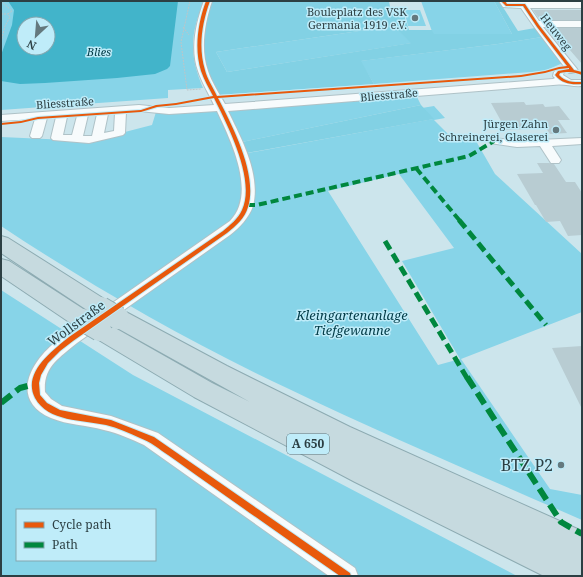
<svg xmlns="http://www.w3.org/2000/svg" width="583" height="577" font-family="'Noto Serif',serif">
  <style>
    .green { fill: #87d4e8; fill-rule: evenodd }
    .forest { fill: #82d1e4; fill-rule: evenodd }
    .water { fill: #42b4ca; fill-rule: evenodd }
    .building { fill: #b8ccd2 }
    .lines { fill: none; stroke-linecap: round; stroke-linejoin: round }
    .minor-casing { stroke: #afc2c7; stroke-width: 2 }
    .highway-casing { stroke: #8dabb2; stroke-width: 2 }
    .path { stroke: #bdc6c9; stroke-width: 1; stroke-dasharray: 2 1; stroke-linecap: butt }
    .minor { fill: #f7fbfc; fill-rule: evenodd }
    .highway { fill: #c6dadf; fill-rule: evenodd }
    .highway-bridge-casing { stroke: #8dabb2; stroke-width: 24; stroke-linecap: butt }
    .highway-bridge { stroke: #c6dadf; stroke-width: 22 }
    .quiet-far2 { stroke: #00873e; stroke-width: 4; stroke-dasharray: 8 4; stroke-linecap: butt }
    .quiet-far1 { stroke: #00873e; stroke-width: 5; stroke-dasharray: 10 5; stroke-linecap: butt }
    .quiet { stroke: #00873e; stroke-width: 6; stroke-dasharray: 13 6; stroke-linecap: butt }
    .cycleway-casing { stroke: #bfecf9; stroke-width: 2 }
    .cycleway { fill: #e8590c; fill-rule: evenodd }
    .poi-dot { fill: #64797e; stroke: #bfecf9; stroke-width: 1.5 }
    .labels { text-anchor: middle; stroke-width: 3; stroke-linejoin: round; paint-order: stroke }
    .far-poi-label { font-size: 11px; fill: #2c3f43; stroke: #bfecf9; text-anchor: end }
    .far-street-label { font-size: 11px; fill: #2c3f43; stroke: #bfecf9 }
    .far-park-label { font-size: 11px; font-style: italic; fill: #003a46; stroke: #bfecf9 }
    .shield { fill: #bfecf9; stroke: #58737a; stroke-width: 1 }
    .shield-label { font-size: 12px; font-weight: bold; fill: #2c3f43 }
    .park-label { font-size: 13px; font-style: italic; fill: #003a46; stroke: #bfecf9 }
    .street-label { font-size: 13px; fill: #2c3f43; stroke: #bfecf9 }
    .near-poi-label { font-size: 16px; fill: #2c3f43; stroke: #bfecf9; text-anchor: end }
  </style>
  <rect width="100%" height="100%" fill="#cce5ec"/>
  <path class="green" d="M1,1H204C190,35 189,54 203,88L168,90V98L1,110ZM24,24H48V48H24Z
    M421,1H494L512,34H433Z
    M404,10H420L426,26H408Z
    M393,26L412,43L227,72L216,52Z
    M542,37L563,63L544,71L374,84L360,61L498,44Z
    M416,95L421,105L242,142L248,153L433,119L422,108L434,106L445,118L434,120L451,137L472,134L495,174L582,254V312L461,359L550,489L582,495V520C484,477 385,435 289,389C189,342 93,287 1,226V137L90,141L152,125L156,112ZM399,174L454,248L402,261L460,359L438,365L328,191Z
    M1,290L133,375L517,576H1ZM17,510H155V560H17Z"/>
  <path class="forest" d="M210,1H389L390,7L403,12L409,30H432L434,34H512L494,1H499L518,31L535,28L542,37L498,44L361,61L374,84L218,95L207,71L201,42ZM393,26L411,43L227,72L216,52Z
    M421,105L434,119L247,153L242,142Z"/>
  <path class="water" d="M8,1H178L170,66L167,69L155,74L117,78L45,83L20,84L1,81V55L12,25L14,10ZM24,24H48V48H24Z"/>
  <path class="building" d="M533,10H582V20H540Z
    M546,28H582V64L569,49L564,50Z
    M524,102L526,105L543,104L545,107L559,106L570,120H558L567,133L550,134L546,128L506,130L491,103Z
    M537,163H549L554,164L566,182H575L582,193V235L568,236L560,221L546,222L536,205H535L517,174L543,173Z
    M582,346V409L552,348Z"/>
  <g class="lines">
    <g class="minor-casing">
      <path id="minor" d="M204,1H212C205,22 200,49 208,71C212,83 219,93 225,104L553,79L555,78L553,76L554,72L559,69L563,70L564,72L563,75L571,80H582V86C572,87 563,83 553,85L228,111C241,138 261,174 253,206C249,218 239,228 230,235L77,343C59,358 43,367 45,392L51,399L62,406L111,416L158,433L355,568L358,576H329L144,445C131,439 118,433 104,430C86,425 68,425 51,418C12,401 28,366 52,345L230,221C257,193 231,141 217,111L169,114L139,111L126,112L125,133L123,135L89,143L53,140L51,138L56,117L47,118L42,136L40,138H32L30,136L35,119L1,121V115L139,105L169,108L214,105C209,94 202,83 198,71C190,49 196,22 204,1ZM115,113L114,131L104,133L108,114ZM97,114L92,136H83L88,115ZM77,116L72,135H63L67,117Z
        M499,1H507L508,2H582V8H530L539,21H582V27H543L577,69L578,71L577,73H569L535,28L521,8L503,7Z
        M494,138L517,141L582,138V144L552,146L561,160L559,163H551L540,146L517,147L490,143L488,141L490,139Z"/>
    </g>
    <g class="highway-casing">
      <path id="highway" d="M1,236L8,238L109,302L112,308L110,312L118,309L126,312L227,366L350,427L582,531V576H544L355,482L194,397L92,336L88,330L90,326L83,329L75,326L1,276V259L9,261L91,314L95,320L93,323L100,321L108,324L212,383L250,402L110,324L106,318L109,314L101,316L93,314L1,253Z"/>
    </g>
    <path class="path" d="M1,1L12,11L8,14L10,17L5,26L1,42
      M190,1L181,42L187,90L201,89
      M1,14H8
      M183,27L189,35"/>
    <use href="#minor" class="minor"/>
    <use href="#highway" class="highway"/>
    <g class="highway-bridge-casing">
      <path id="highway-bridge" d="M101,308L118,318
        M83,320L100,330"/>
    </g>
    <use href="#highway-bridge" class="highway-bridge"/>
    <path class="quiet-far2" d="M416,168L460,221
      M247,205H257L469,156L494,141"/>
    <path class="quiet-far1" d="M459,220L546,325
      M385,241L467,378"/>
    <path class="quiet" d="M467,377L561,522L582,534
      M1,403L20,388L35,384"/>
    <g class="cycleway-casing">
      <path id="cycleway" d="M206,1H210C202,23 198,47 205,70C207,79 213,87 217,96L521,75L545,71L559,67L567,66L537,27L523,6H506L501,1H505L507,4H525L539,25L574,70L582,72V75C574,72 569,71 560,73L559,75C565,82 573,82 582,82V84C572,85 562,84 555,75L558,71L569,69V68L559,69L545,73L521,77L218,98C233,127 258,175 248,207C245,218 236,226 227,233L73,341L60,351L48,363L41,375L39,383L40,395L47,403L60,410L111,420L154,437L350,573L351,576H340C295,545 250,513 206,482C193,473 181,464 168,455C159,449 151,442 140,438C129,433 118,428 106,425C83,420 48,422 35,398C22,373 52,351 69,337L223,231C230,225 238,219 242,210C256,180 228,126 214,98L176,105L157,107L141,112L38,119L21,123L1,125V123L21,121L38,117L141,110L156,105L176,103L213,96C209,88 204,80 201,71C194,49 198,22 206,1Z"/>
    </g>
    <use href="#cycleway" class="cycleway"/>
  </g>
  <g class="poi-dot">
    <circle cx="415" cy="18" r="4"/>
    <circle cx="556" cy="130" r="4"/>
    <circle cx="561" cy="465" r="4"/>
  </g>
  <g class="labels">
    <g class="far-poi-label">
      <text x="407" y="16">Bouleplatz des VSK<tspan x="407" dy="13">Germania 1919 e.V.</tspan></text>
      <text x="548" y="128">Jürgen Zahn<tspan x="548" dy="13">Schreinerei, Glaserei</tspan></text>
    </g>
    <g class="far-street-label">
      <text transform="translate(556 32) rotate(52)" y="4">Heuweg</text>
      <text transform="translate(389 95) rotate(-5)" y="4">Bliesstraße</text>
      <text transform="translate(65 103) rotate(-4)" y="4">Bliesstraße</text>
    </g>
    <g class="far-park-label">
      <text x="99" y="56">Blies</text>
    </g>
    <rect class="shield" x="287" y="434" width="42" height="20" rx="3"/>
    <g class="shield-label">
      <text x="308" y="448">A 650</text>
    </g>
    <g class="park-label">
      <text x="352" y="320">Kleingartenanlage<tspan x="352" dy="15">Tiefgewanne</tspan></text>
    </g>
    <g class="street-label">
      <text transform="translate(76 323) rotate(-36)" y="5">Wollstraße</text>
    </g>
    <g class="near-poi-label">
      <text x="553" y="471">BTZ P2</text>
    </g>
  </g>
  <rect width="583" height="577" fill="none" stroke="#2c3f43" stroke-width="4"/>
  <rect x="16" y="509" width="140" height="52" fill="#bfecf9" stroke="#84a7b0"/>
  <rect x="24" y="522" width="20" height="6" fill="#e8590c" stroke="#84a7b0"/>
  <text x="52" y="529" font-size="12" fill="#2c3f43">Cycle path</text>
  <rect x="24" y="542" width="20" height="6" fill="#00873e" stroke="#84a7b0"/>
  <text x="52" y="549" font-size="12" fill="#2c3f43">Path</text>
  <g transform="translate(36 36) rotate(206)"><circle r="19" fill="#bfecf9" stroke="#84a7b0"/>
  <path d="M0-3L7 15L0 10L-7 15Z" fill="#64797e"/>
  <text y="-6" font-size="11" font-weight="bold" text-anchor="middle" fill="#2c3f43">N</text>
  </g>
</svg>
